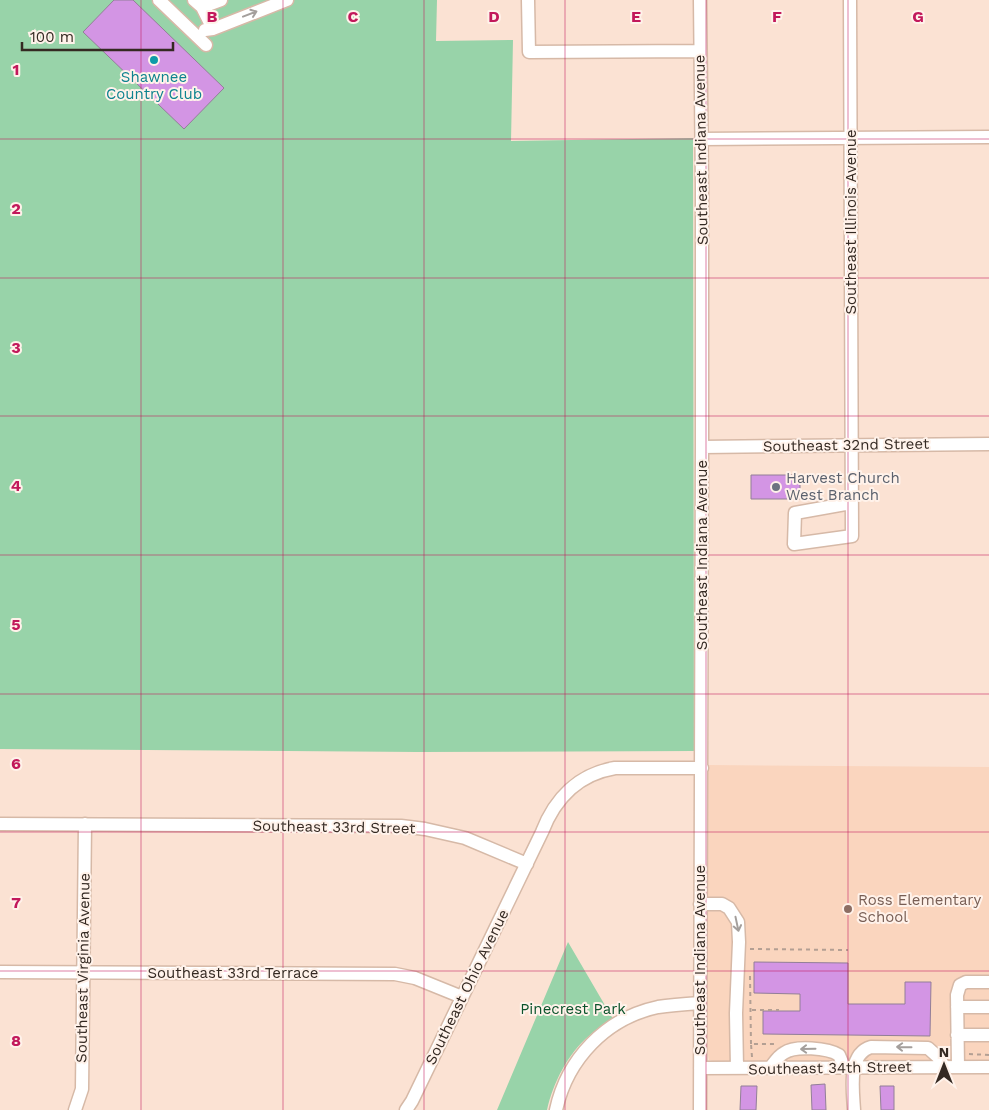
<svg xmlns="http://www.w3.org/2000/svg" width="989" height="1110" font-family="'Work Sans',sans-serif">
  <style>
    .built { fill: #fad5be }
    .green { fill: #98d3a9 }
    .building { fill: #d395e4; stroke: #927f97 }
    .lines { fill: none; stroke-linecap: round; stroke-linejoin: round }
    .minor-casing { stroke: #d6b9a7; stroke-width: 15 }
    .path { stroke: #b39f93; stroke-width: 2; stroke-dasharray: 4 4; stroke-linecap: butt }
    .minor { stroke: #fff; stroke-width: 12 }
    .oneway { stroke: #a49f9c }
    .grid { fill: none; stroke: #c2185b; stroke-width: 1; stroke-opacity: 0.55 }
    .culture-dot { fill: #0f9aa8; stroke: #fff2ea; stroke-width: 2 }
    .worship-dot { fill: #6b7280; stroke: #fff2ea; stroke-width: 2 }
    .education-dot { fill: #8d6e63; stroke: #fff2ea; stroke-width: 2 }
    .labels { text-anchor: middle; stroke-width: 4; stroke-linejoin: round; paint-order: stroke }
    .culture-label { font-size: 15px; fill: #0d838f; stroke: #fff2ea }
    .street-label { font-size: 15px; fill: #342922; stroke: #fff2ea }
    .worship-label { font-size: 15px; fill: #5b616d; stroke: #fff2ea; text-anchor: start }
    .education-label { font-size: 15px; fill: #785e54; stroke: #fff2ea; text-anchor: start }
    .park-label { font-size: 15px; fill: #0a532b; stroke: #fff2ea }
    .grid-label { font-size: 16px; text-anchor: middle; font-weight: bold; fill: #c2185b; stroke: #fff2ea; stroke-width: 4; stroke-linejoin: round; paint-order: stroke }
  </style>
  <rect width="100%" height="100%" fill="#fbe2d3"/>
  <path class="built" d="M708,765L989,767V1063L717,1062L709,1060L707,1051Z"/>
  <path class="green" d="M0,0H437L436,41L513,40L511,141L693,138L694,751L418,752L0,749Z
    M568,942L613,1019C605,1024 597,1029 590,1035C568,1053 553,1083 547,1110H497Z"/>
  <path class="building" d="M114,0H133L224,88L184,129L83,32Z
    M751,475H800V499H751Z
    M754,962L848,963V1004H905V982H931L930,1036L763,1034V1011H800V994L754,993Z
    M825,1084L826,1110H812L811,1085Z
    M741,1086H757L756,1110H740Z
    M880,1086H894V1110H881Z"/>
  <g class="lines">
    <g class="minor-casing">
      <path id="minor" d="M159,0L206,45
        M194,0L202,7L213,29L205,30
        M528,0L529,52L700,51
        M700,0L702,187V447L700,1110
        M850,0L852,536L794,544L795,513L851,503
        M202,7L221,0
        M213,29L287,0
        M701,139L989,137
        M702,447L989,444
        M0,824L401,826L425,829L465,838L527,864
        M700,904H722L729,908L738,922L739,942L736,1013L737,1068
        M0,972L395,974L415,978L462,997
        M957,1007H989
        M957,1035H989
        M958,1067L957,995L960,985L966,982H989
        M700,1068L989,1067
        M770,1068C774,1063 778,1056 784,1053C795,1045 828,1048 839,1055L844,1067
        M75,1110L82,1089L85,824
        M406,1110L412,1101L542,832C555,798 579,774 615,768H702
        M556,1110C567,1059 606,1018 658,1007C672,1005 686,1004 700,1003
        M854,1110C853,1091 847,1054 871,1047L928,1048L938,1057L944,1066"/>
    </g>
    <path class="path" d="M750,949L848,950
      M750,976L751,1044
      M752,1010H779
      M969,1054L989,1055
      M752,1057L751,1044H777"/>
    <use href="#minor" class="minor"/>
  </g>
  <defs><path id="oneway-shaft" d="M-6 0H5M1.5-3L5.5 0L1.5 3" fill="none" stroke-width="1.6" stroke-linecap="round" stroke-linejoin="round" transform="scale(1.25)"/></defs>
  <g class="oneway">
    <use href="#oneway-shaft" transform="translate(250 14) rotate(-21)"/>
    <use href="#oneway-shaft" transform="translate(737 924) rotate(78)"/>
    <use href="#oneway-shaft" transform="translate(904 1047) rotate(-179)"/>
    <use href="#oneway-shaft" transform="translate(808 1049) rotate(179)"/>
  </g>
  <path class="grid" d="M141,0V1110M283,0V1110M424,0V1110M565,0V1110M706,0V1110M848,0V1110M0,139H989M0,278H989M0,416H989M0,555H989M0,694H989M0,832H989M0,971H989"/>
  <circle class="culture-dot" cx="154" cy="60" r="5"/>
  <circle class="worship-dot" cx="776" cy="487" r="5"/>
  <circle class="education-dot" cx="848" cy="909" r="5"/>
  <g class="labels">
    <g class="culture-label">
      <text x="154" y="82">Shawnee<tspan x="154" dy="17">Country Club</tspan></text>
    </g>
    <g class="street-label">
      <text transform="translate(701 150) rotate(-91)" y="5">Southeast Indiana Avenue</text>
      <text transform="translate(851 222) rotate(-90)" y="5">Southeast Illinois Avenue</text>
      <text transform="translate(846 445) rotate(-1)" y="5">Southeast 32nd Street</text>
      <text transform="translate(702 555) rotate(-90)" y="5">Southeast Indiana Avenue</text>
      <text transform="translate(334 827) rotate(1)" y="5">Southeast 33rd Street</text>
      <text transform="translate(700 960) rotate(-90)" y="5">Southeast Indiana Avenue</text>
      <text transform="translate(83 968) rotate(-89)" y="5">Southeast Virginia Avenue</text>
      <text x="233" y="978">Southeast 33rd Terrace</text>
      <text transform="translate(467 987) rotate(-64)" y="5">Southeast Ohio Avenue</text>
      <text transform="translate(830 1068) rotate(-1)" y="5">Southeast 34th Street</text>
    </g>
    <g class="worship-label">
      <text x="786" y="483">Harvest Church<tspan x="786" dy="17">West Branch</tspan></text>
    </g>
    <g class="education-label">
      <text x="858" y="905">Ross Elementary<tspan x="858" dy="17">School</tspan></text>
    </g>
    <g class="park-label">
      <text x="573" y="1014">Pinecrest Park</text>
    </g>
  </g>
  <g class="grid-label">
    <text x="212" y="22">B</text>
    <text x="353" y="22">C</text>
    <text x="494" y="22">D</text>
    <text x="636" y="22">E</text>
    <text x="777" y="22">F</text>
    <text x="918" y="22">G</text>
    <text x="16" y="75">1</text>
    <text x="16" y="214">2</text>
    <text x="16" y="353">3</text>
    <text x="16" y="491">4</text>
    <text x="16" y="630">5</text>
    <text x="16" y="769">6</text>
    <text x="16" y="908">7</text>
    <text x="16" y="1046">8</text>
  </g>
  <g transform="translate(944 1065)" stroke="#fff2ea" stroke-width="4" paint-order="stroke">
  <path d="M0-4L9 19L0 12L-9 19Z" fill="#342922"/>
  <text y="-8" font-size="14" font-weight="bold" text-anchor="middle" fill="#342922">N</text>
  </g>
  <path d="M22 42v8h151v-8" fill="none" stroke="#342922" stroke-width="2.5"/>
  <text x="30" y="42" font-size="15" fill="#342922" stroke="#fff2ea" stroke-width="4" paint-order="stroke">100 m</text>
</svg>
